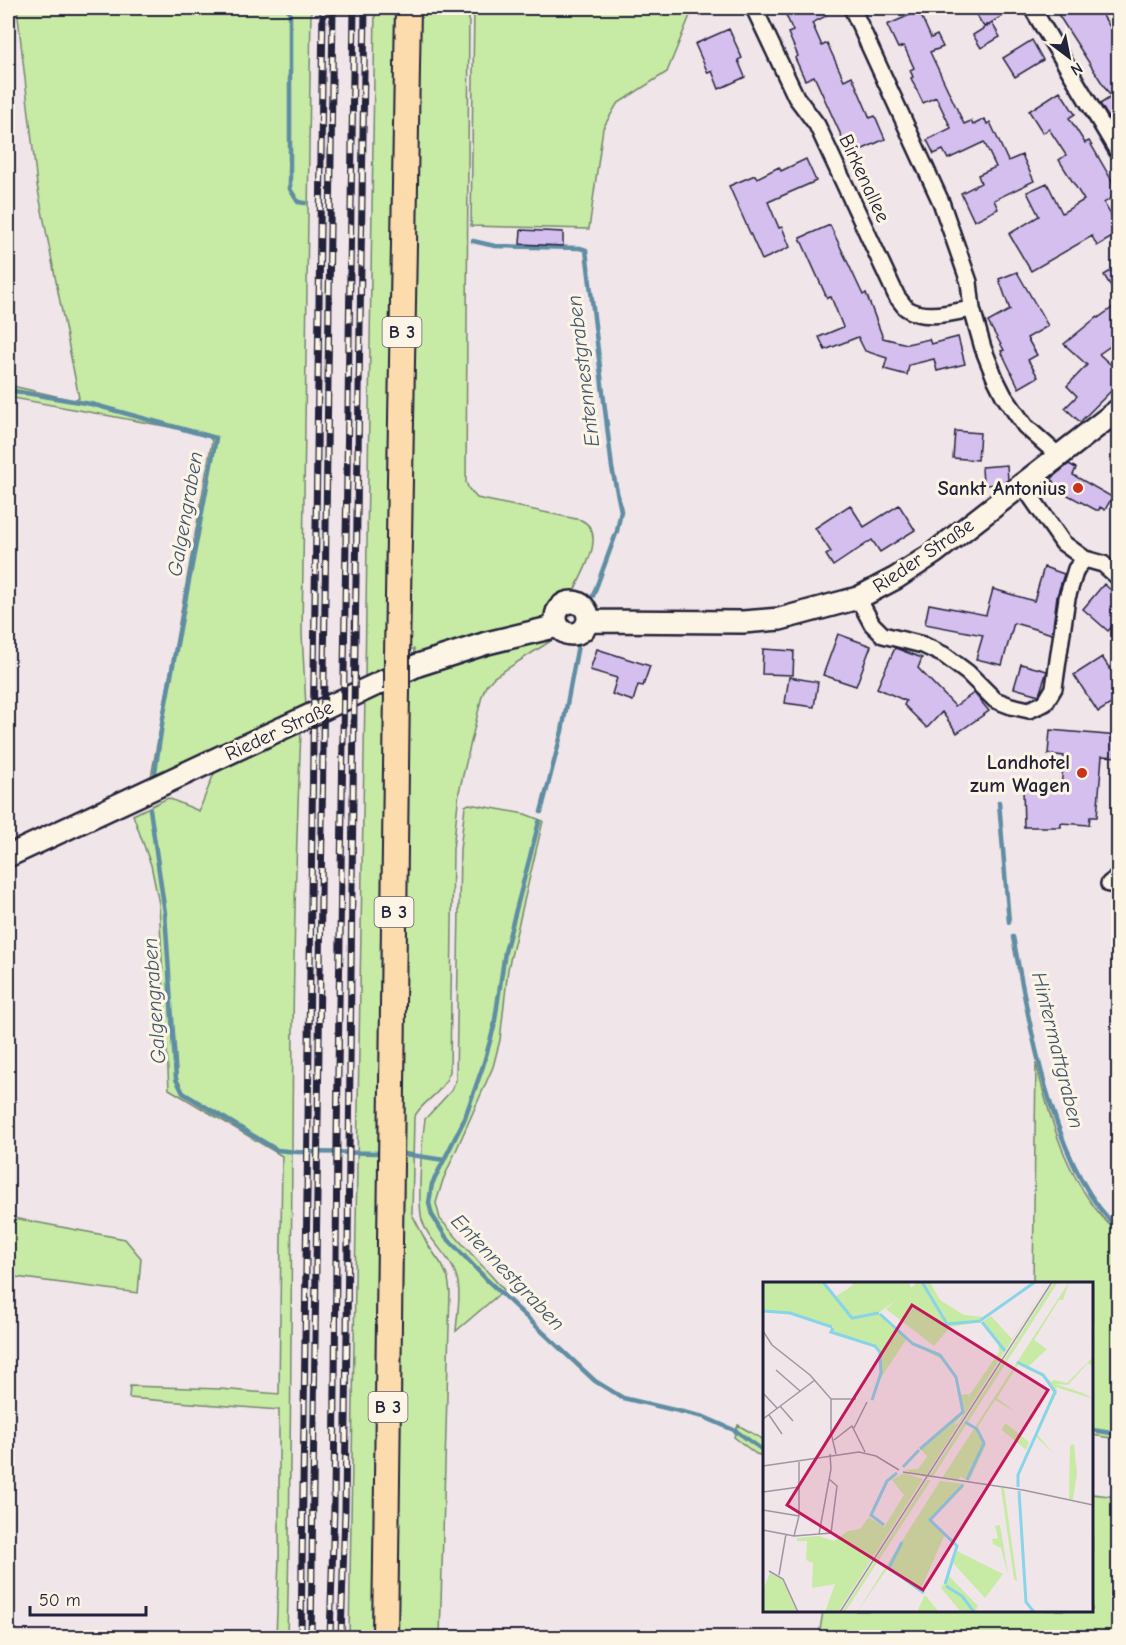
<svg xmlns="http://www.w3.org/2000/svg" width="1126" height="1645" font-family="'Comic Neue',sans-serif">
  <style>
    .green { fill: #c7eaa4; stroke: #748670; stroke-width: 1.5 }
    .lines { fill: none; stroke-linecap: round; stroke-linejoin: round }
    .stream { stroke: #5f8da3; stroke-width: 4.5 }
    .building { fill: #d4bfef; stroke: #22223b; stroke-width: 1.5 }
    .street-casing { stroke: #22223b; stroke-width: 20 }
    .secondary-casing { stroke: #22223b; stroke-width: 26 }
    .primary-casing { stroke: #22223b; stroke-width: 28 }
    .street { stroke: #fcf5e5; stroke-width: 15 }
    .secondary { stroke: #fcf5e5; stroke-width: 21 }
    .primary { stroke: #fcdcac; stroke-width: 24 }
    .rail-casing { stroke: #22223b; stroke-width: 7 }
    .rail { stroke: #fcf5e5; stroke-width: 4.5; stroke-dasharray: 14; stroke-linecap: butt }
    .primary-bridge-casing { stroke: #22223b; stroke-width: 28; stroke-linecap: butt }
    .primary-bridge { stroke: #fcdcac; stroke-width: 24 }
    .poi-dot { fill: #c8321e; stroke: #fcf5e5; stroke-width: 2 }
    .labels { text-anchor: middle; stroke-width: 6; stroke-linejoin: round; paint-order: stroke }
    .shield { fill: #fcf5e5; stroke: #63616e; stroke-width: 1.5 }
    .shield-label { font-size: 18px; font-weight: bold; fill: #22223b }
    .street-label { font-size: 20px; fill: #22223b; stroke: #fcf5e5 }
    .poi-label { font-size: 20px; font-weight: bold; fill: #22223b; stroke: #fcf5e5; text-anchor: end }
    .water-label { font-size: 21px; font-style: italic; fill: #41576f; stroke: #fcf5e5 }
    .inset-river { fill: none; stroke: #88d4e8; stroke-width: 3 }
    .inset-road { fill: none; stroke: #9e97a3; stroke-width: 1.5 }
    .view { fill: #c2185b; fill-opacity: 0.15; stroke: #c2185b; stroke-width: 3 }
    .inset-edge { fill: none; stroke: #22223b; stroke-width: 3 }
  </style>
  <rect width="100%" height="100%" fill="#f0e5e8"/>
  <filter id="ink" filterUnits="userSpaceOnUse"><feTurbulence type="fractalNoise" baseFrequency=".0167" numOctaves="2"/><feDisplacementMap in="SourceGraphic" scale="12" xChannelSelector="R" yChannelSelector="G"/><feConvolveMatrix kernelMatrix="1 2 1 2 8 2 1 2 1" color-interpolation-filters="sRGB"/></filter>
  <g filter="url(#ink)">
    <path class="green" d="M17,8H311L302,634L306,706L150,783L212,441L207,434L8,397V385L73,400L79,398L37,185Z
      M375,8H399L386,669L365,678Z
      M418,8H469L466,482L469,489L477,498L581,520C609,533 581,575 572,595C558,598 552,604 549,618L414,660V649H409Z
      M474,8H693L667,72L617,104L603,128L589,229L471,226Z
      M557,637L494,677L486,686L482,696L459,792L453,849L450,1072C440,1097 425,1098 414,1117L412,1214L428,1245L442,1265L448,1278L450,1292L440,1637L393,1638L407,777L410,675L464,656Z
      M387,687L374,1637L349,1638L365,695Z
      M301,732C287,1033 295,1336 287,1637H276L279,1558V1410L129,1398L130,1386L220,1389L279,1394L282,1156L169,1089L159,904L151,865L133,815L168,798L199,811L215,771Z
      M469,804L525,814L543,821L508,969L500,1040L493,1067L443,1180L436,1203L440,1219L504,1290L456,1331C457,1314 462,1292 456,1275C450,1255 428,1241 422,1220C417,1200 422,1141 425,1119L451,1091L456,1080L460,850L465,806Z
      M1036,1063C1051,1124 1070,1190 1118,1233V1439L1092,1435V1284L1033,1283Z
      M8,1217L125,1239L141,1258L138,1293L8,1276Z
      M738,1425L764,1440V1456L756,1454L734,1437Z
      M1092,1494L1118,1497V1637H819L823,1611L1092,1610Z"/>
    <g class="lines">
      <path class="stream" d="M288,8L290,16V189L298,202L305,203
        M473,241L495,246L580,248L586,250L612,468L621,511L617,531L593,596
        M8,390L91,404L216,438L163,718L155,772
        M999,802L1009,922
        M150,809L165,913L176,1079L183,1093L277,1150L297,1152L384,1153
        M541,812L562,731L578,645
        M539,822L505,952L494,1027L483,1066L464,1120L432,1184L429,1203L432,1215L446,1237L487,1280L595,1381L623,1398L704,1417L736,1431L764,1451
        M1013,937C1029,1020 1053,1171 1118,1228
        M398,1153L444,1160
        M1092,1430L1118,1434"/>
    </g>
    <path class="building" d="M783,8H822L826,16L812,23L822,46L827,43L844,80L852,76L870,118L875,116L885,139L850,155L814,76L805,80L795,58L798,56L788,33L793,31Z
      M972,8H1016L984,27Z
      M1054,8H1098L1119,41V113L1109,118L1100,104L1111,97Z
      M919,11L931,38L937,35L943,47L930,52L964,124L971,121L973,125L985,119L987,124L990,122L1008,161L1022,155L1034,181L994,200L998,209L974,221L961,193L981,183L978,175L996,167L984,142L948,159L943,150L934,154L927,140L951,128L936,97L923,103L911,78L913,77L910,70L914,68L904,46L898,48L887,25Z
      M992,23L1000,37L981,48L973,35Z
      M729,29L742,58L738,60L745,77L719,89L712,71L708,73L695,44Z
      M1032,40L1043,60L1015,77L1003,58Z
      M1060,91L1075,114L1069,118L1085,143L1089,141L1119,193L1104,203L1119,229V233L1097,246L1092,236L1031,271L1009,234L1039,216L1027,192L1047,183L1062,213L1084,200L1059,160L1066,155L1049,129L1043,133L1029,111Z
      M806,159L816,181L768,202L779,228L782,227L790,247L762,260L729,186L755,175L757,178L779,167L781,171Z
      M830,225L863,295L866,293L883,338L907,344L929,339L931,344L958,337L965,364L937,371L934,359L909,365L907,375L884,369L887,358L865,351L858,337L825,350L819,337L843,327L831,297L827,298L800,238Z
      M521,230L563,232V246L520,244Z
      M1119,266V300L1104,275Z
      M1017,272L1048,326L1027,338L1037,355L1028,360L1038,377L1019,388L1001,351L1004,350L988,322L1010,310L999,279Z
      M1119,303V340L1099,354L1119,372V396L1112,390L1080,422L1065,408L1077,396L1067,386L1087,365L1064,344L1097,317L1098,318Z
      M955,431L980,433L978,460L953,458Z
      M1069,464L1076,468L1073,475L1112,497L1105,510L1100,507L1099,510H1096L1062,492L1063,490L1055,486L1052,479L1054,476Z
      M1007,465L1008,480L1002,484L983,485L982,467Z
      M850,505L864,527L899,505L915,530L880,552L872,540L833,566L826,555L831,552L815,528Z
      M1044,567L1064,574L1057,596L1052,634L1014,623L1002,665L976,659L983,635L925,624L929,604L986,615L993,589L1034,601Z
      M1104,584L1119,597V619L1108,631L1083,609Z
      M838,634L871,646L856,686L823,675Z
      M895,648L922,658L918,668L955,706L974,693L989,711L957,733L942,712L927,728L904,705L906,701L877,688Z
      M597,649L650,666L643,686L638,685L633,701L612,694L617,678L590,670Z
      M763,649L794,651L793,675L762,674Z
      M1102,657L1114,675L1119,672V699L1098,712L1074,675Z
      M1021,664L1047,671L1039,695L1014,688Z
      M789,677L818,682L814,707L785,703Z
      M1050,730L1119,736V757L1102,756L1097,817H1090L1089,825L1061,823V827H1024L1023,789L1061,788L1064,756L1048,754Z"/>
    <g class="lines">
      <g class="street-casing">
        <path id="street" d="M754,8L796,97L817,125L897,297C900,300 903,305 906,308C924,321 953,312 972,309
          M852,8L941,202L969,282L972,309L983,348L995,378L1004,396L1025,426L1059,456
          M1032,8L1118,152
          M1022,484L1063,543L1085,559L1103,564L1118,577
          M858,598L872,624L883,635L923,645L944,655L968,673L995,700L1011,706L1029,710L1045,703L1054,688L1067,598L1076,569L1085,559
          M1109,884L1118,877"/>
      </g>
      <g class="secondary-casing">
        <path id="secondary" d="M556 618a16 16 0 1 1 32 0a16 16 0 1 1-32 0Z
          M588,621L743,622L780,619L858,598L896,578L934,553L1118,410
          M8,856L418,665L487,643L558,626"/>
      </g>
      <g class="primary-casing">
        <path id="primary" d="M397,656L408,8
          M385,1638L397,689"/>
      </g>
      <use href="#street" class="street"/>
      <use href="#secondary" class="secondary"/>
      <use href="#primary" class="primary"/>
      <g class="rail-casing">
        <path id="rail" d="M301,1638L323,8
          M311,1638L333,8
          M330,1638L334,1509L337,1138L354,8
          M341,1638L345,1510L354,707L365,8"/>
      </g>
      <use href="#rail" class="rail"/>
      <g class="primary-bridge-casing">
        <path id="primary-bridge" d="M397,656V689"/>
      </g>
      <use href="#primary-bridge" class="primary-bridge"/>
    </g>
  </g>
  <g class="poi-dot">
    <circle cx="1078" cy="488" r="6"/>
    <circle cx="1082" cy="773" r="6"/>
  </g>
  <g class="labels">
    <g class="shield">
      <rect x="382.5" y="317" width="39" height="30" rx="4.5"/>
      <rect x="374.5" y="897" width="39" height="30" rx="4.5"/>
      <rect x="368.5" y="1392" width="39" height="30" rx="4.5"/>
    </g>
    <g class="shield-label">
      <text x="402" y="338">B 3</text>
      <text x="394" y="918">B 3</text>
      <text x="388" y="1413">B 3</text>
    </g>
    <g class="street-label">
      <text transform="translate(865 178) rotate(65)" y="7">Birkenallee</text>
      <text transform="translate(923 555) rotate(-34)" y="7">Rieder Straße</text>
      <text transform="translate(279 730) rotate(-25)" y="7">Rieder Straße</text>
    </g>
    <g class="poi-label">
      <text x="1066" y="495">Sankt Antonius</text>
      <text x="1070" y="769">Landhotel<tspan x="1070" dy="23">zum Wagen</tspan></text>
    </g>
    <g class="water-label">
      <text transform="translate(583 371) rotate(-97)" y="7">Entennestgraben</text>
      <text transform="translate(185 514) rotate(-80)" y="7">Galgengraben</text>
      <text transform="translate(154 1001) rotate(-94)" y="7">Galgengraben</text>
      <text transform="translate(1058 1050) rotate(76)" y="7">Hintermattgraben</text>
      <text transform="translate(508 1272) rotate(46)" y="7">Entennestgraben</text>
    </g>
  </g>
  <g transform="translate(763 1282)">
    <rect width="330" height="330" fill="#f0e5e8"/>
    <path d="M0,0H61L72,15L90,3L88,0H145L149,7L111,34L117,31L143,57L175,71L180,78L143,58L115,100L119,79L114,64L66,51L70,44L26,31L0,30ZM155,0H167L177,18L201,33L221,35L273,0L217,40L187,45L171,64L123,27ZM286,0L162,195L141,188L155,187L187,144L195,141L202,129L204,117L236,70L235,61L219,40L228,34L249,57ZM291,0H295L169,196L166,195ZM306,0L300,18H296L271,58L284,67L265,85L281,92L288,100L291,98L304,101L330,75V84L325,81L305,103L292,102L320,111L330,117L293,105L294,111L273,151L289,170L272,154L255,194L254,206V194L291,108L283,96L255,83L234,116L251,129L232,118L214,146L223,163L206,199L198,195L193,198L179,196ZM206,112L201,130L165,175L157,167L199,129L197,113ZM242,141L266,160L263,168L239,148ZM311,162L314,192L310,217H306L307,164ZM141,191L160,197L75,330H62L72,302L49,306L50,281L43,278L44,259H34V256L56,254L71,259L85,249L97,247L106,235L121,245L141,213L129,198ZM164,198H168L82,330H79ZM177,199L202,202L168,238L191,260L181,254L158,307L164,311L124,287L94,330ZM238,206H241L254,299L251,297ZM237,243L245,292L238,266L230,262L229,257L235,256L232,244ZM194,269L240,292L222,316L190,281ZM7,291L20,298L34,330H0V308ZM186,294L215,324L212,330H198L178,306ZM162,313L176,330H154Z" fill="#c7eaa4"/>
    <path class="inset-river" d="M60,0L89,36L116,31M159,0L184,42L218,39M0,29L27,31L69,45M117,32L150,62L177,73L193,95L200,130L157,167M218,38L272,0M219,40L242,69M70,46L68,50L112,64L117,70L118,91L109,118M254,80L280,93L292,110L255,193V205M202,140L214,147L221,161L204,198M140,185L156,168M256,209L263,320L271,330M121,243L108,233L124,199L134,191M139,260L126,286L161,311M182,302L194,264L167,238L200,203M183,304L199,314L211,330"/>
    <path class="inset-road" d="M0,49L9,63L47,93L68,117V151L73,172M13,88L37,109M0,111L14,126M68,117H93M17,124L30,139M6,133L19,152M0,137L52,98M91,146L104,120M71,158L89,144L102,170M0,184L96,170L113,174L136,188M140,190L260,208L330,223M0,210L36,205M0,228L36,234M0,248L31,254L68,251L74,204L66,197M56,252L68,187L67,172M31,254L36,234V180M6,289L20,297L35,330M16,293L23,252M77,330L289,0"/>
    <path class="view" d="M149,23L285,108L160,308L24,223Z"/>
    <rect width="330" height="330" class="inset-edge"/>
  </g>
  <rect width="1126" height="1645" fill="none" stroke="#fcf5e5" stroke-width="30"/>
  <rect x="15" y="15" width="1096" height="1615" fill="none" stroke="#22223b" stroke-width="2" filter="url(#ink)"/>
  <g transform="translate(1069 57) rotate(148)" stroke="#fcf5e5" stroke-width="4.5" paint-order="stroke">
  <path d="M0-4.5L10 22L0 15L-10 22Z" fill="#22223b"/>
  <text y="-9" font-size="16" font-weight="bold" text-anchor="middle" fill="#22223b">N</text>
  </g>
  <path d="M30 1606v9h116v-9" fill="none" stroke="#22223b" stroke-width="3"/>
  <text x="39" y="1606" font-size="18" fill="#22223b" stroke="#fcf5e5" stroke-width="4.5" paint-order="stroke">50 m</text>
</svg>
